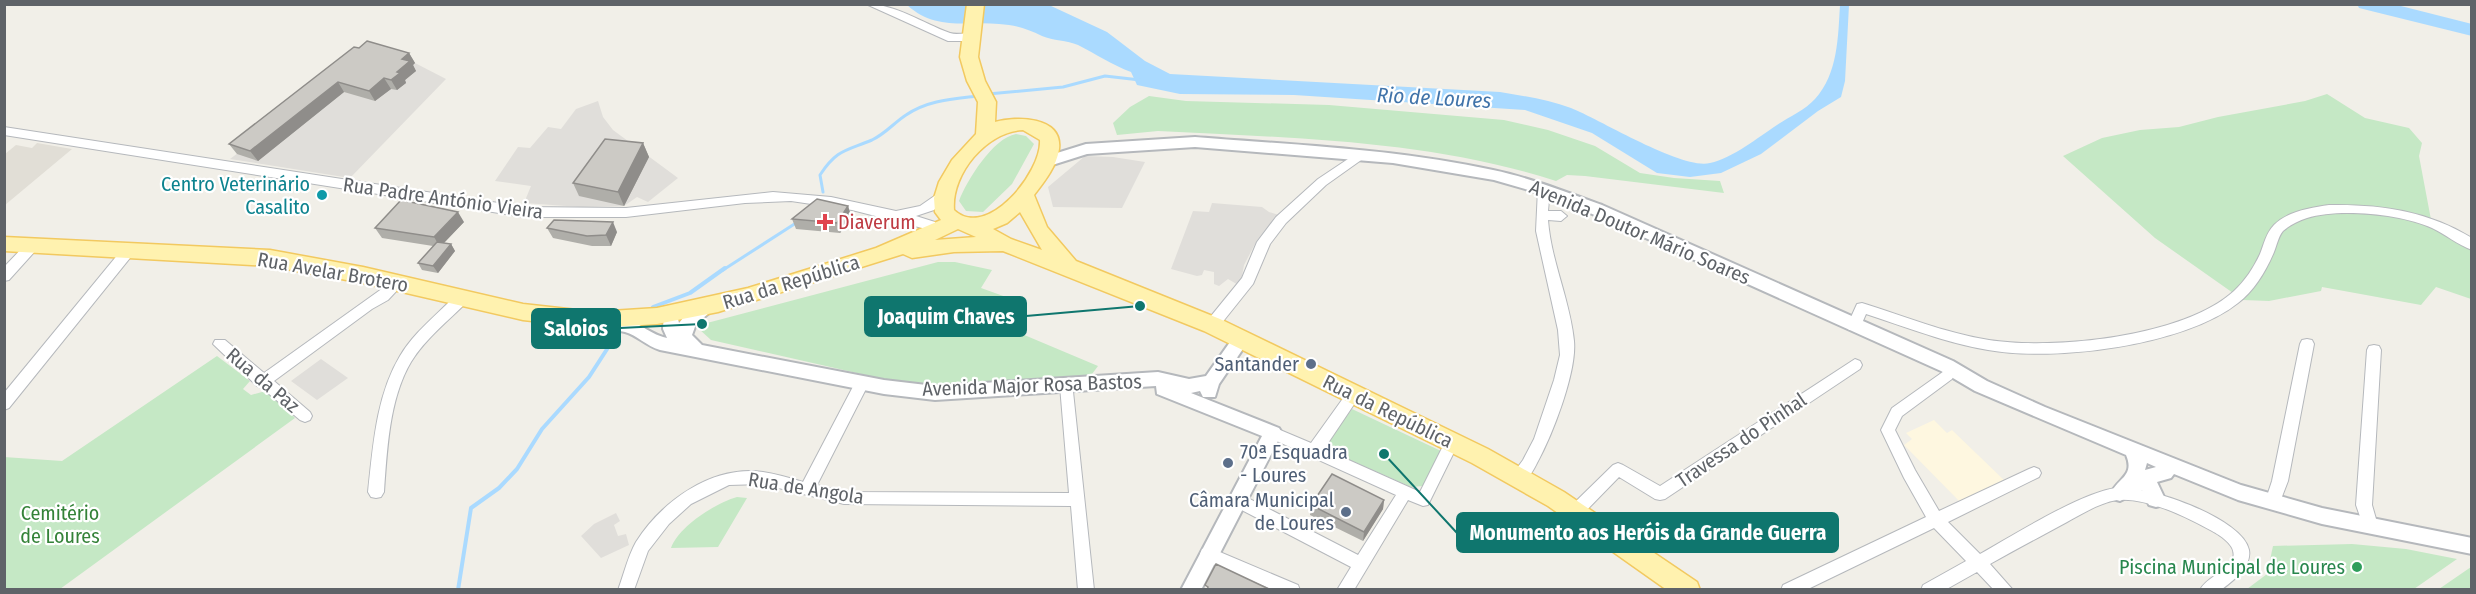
<svg xmlns="http://www.w3.org/2000/svg" width="2476" height="594" font-family="'Fira Sans Condensed',sans-serif">
  <style>
    .commercial { fill: #fef7e0 }
    .industrial { fill: #e0deda }
    .education { fill: #e1ded6 }
    .green { fill: #c5e8c5 }
    .water { fill: #aadaff }
    .lines { fill: none; stroke-linecap: round; stroke-linejoin: round }
    .stream-far1 { stroke: #aadaff; stroke-width: 3 }
    .stream { stroke: #aadaff; stroke-width: 4 }
    .river { fill: #aadaff; fill-rule: evenodd }
    .minor-casing { stroke: #b5b8bc; stroke-width: 2 }
    .tertiary-casing { stroke: #b5b8bc; stroke-width: 4 }
    .primary-casing { stroke: #f2c960; stroke-width: 3 }
    .minor { fill: #fff; fill-rule: evenodd }
    .tertiary { fill: #fff; fill-rule: evenodd }
    .primary { fill: #fff2af; fill-rule: evenodd }
    .wall { fill: #afaea9 }
    .shaded-wall { fill: #8f8d8a }
    .building { fill: #cccac5; stroke: #8f8d8a; stroke-width: 1.5 }
    .culture-dot { fill: #0f9aa8; stroke: #fff; stroke-width: 2 }
    .health-dot { fill: #e0444e; stroke: #fff; stroke-width: 2 }
    .service-dot { fill: #5c6f8a; stroke: #fff; stroke-width: 2 }
    .leisure-dot { fill: #2e9e5b; stroke: #fff; stroke-width: 2 }
    .labels { text-anchor: middle; stroke-width: 4.5; stroke-linejoin: round; paint-order: stroke }
    .culture-label { font-size: 20px; fill: #0d838f; stroke: #fff; text-anchor: end }
    .street-label { font-size: 20px; fill: #5f6368; stroke: #fff }
    .health-label { font-size: 20px; fill: #be3a42; stroke: #fff; text-anchor: start }
    .service-label { font-size: 20px; fill: #4e5e75; stroke: #fff; text-anchor: end }
    .park-label { font-size: 20px; fill: #348238; stroke: #fff }
    .leisure-label { font-size: 20px; fill: #27864d; stroke: #fff; text-anchor: end }
    .water-label { font-size: 21px; font-style: italic; fill: #4174aa; stroke: #fff }
    .leader { fill: none; stroke: #0f766e; stroke-width: 2 }
    .callout-dot { fill: #0f766e; stroke: #fff; stroke-width: 2 }
    .callout { fill: #0f766e; stroke: #0f766e; stroke-width: 2 }
    .callout-label { font-size: 21px; text-anchor: middle; font-weight: bold; fill: #fff }
  </style>
  <rect width="100%" height="100%" fill="#f1efe8"/>
  <path class="commercial" d="M1934,420L1947,433L1952,430L2005,481L1961,503L1904,445L1912,439L1906,433Z"/>
  <path class="industrial" d="M373,51L415,63L446,79L350,178L230,159Z
    M598,101L603,117L613,130L678,178L648,202L637,197L624,206L580,207L524,203L531,186L495,181L518,147L530,148L548,127L561,129L576,109Z
    M1085,156L1113,157L1145,162L1122,208L1053,207L1048,187Z
    M1212,203L1262,207L1269,212L1279,215L1256,242L1244,265L1240,286L1228,279L1219,286L1214,284V272L1204,270L1202,275L1197,276L1171,269L1193,211L1209,212Z
    M321,359L348,378L317,400L291,381Z
    M616,513L620,521L614,525L618,536L626,534L629,545L601,558L581,536L594,524Z"/>
  <path class="education" d="M37,143L72,149L5,205V154L16,145L32,148Z"/>
  <path class="green" d="M2327,94L2365,118L2409,128L2422,143L2419,156L2432,225L2471,248V299L2436,287L2421,305L2322,287L2321,291L2269,301L2243,300L2155,238L2063,156L2102,138L2140,130L2179,127L2218,117L2305,101Z
    M1149,96L1186,101L1329,105L1504,120L1548,130L1595,146L1640,173L1674,178L1720,181L1724,193L1585,176L1567,175L1556,181C1428,140 1292,138 1158,131L1117,135L1113,123L1130,107Z
    M1016,134L1026,136L1034,144L1012,184L983,212L966,211L959,201C967,180 993,138 1016,134Z
    M938,262H955L992,270L981,288L1026,304L1008,328L1098,366L1089,378L940,384L892,381L711,340L699,329L707,323Z
    M217,356L250,381L243,389L251,395L269,390L295,418L60,589H5L4,457L62,461Z
    M1352,409L1441,451L1423,486L1411,487L1327,450V443Z
    M737,497L747,498L718,547L671,548C679,526 716,503 737,497Z
    M2352,544L2406,549L2457,559L2414,589H2247L2267,574L2273,546Z
    M2471,567V589H2439Z"/>
  <path class="water" d="M907,5H1049L1107,32L1145,61L1170,74L1500,92C1524,96 1549,100 1571,108C1601,120 1682,170 1710,163C1733,158 1757,138 1777,125C1789,117 1805,110 1815,99C1838,74 1838,37 1840,5H1849L1845,81L1841,97L1818,111L1761,154L1721,173L1690,177L1657,173L1592,133L1525,110L1294,95L1180,94L1137,85L1131,72C1112,65 1096,54 1078,45C1067,40 1053,41 1042,36C1027,29 1016,25 999,24C965,21 936,31 907,5Z"/>
  <g class="lines">
    <path class="stream-far1" d="M988,94L1063,87L1105,76L1140,80
      M823,192L820,175C837,149 846,151 872,140C885,134 895,122 906,115C928,100 953,99 978,96
      M723,270L796,223"/>
    <path class="stream" d="M653,307L690,293L725,268
      M458,590L471,508L499,488L517,469L542,429L589,377L611,343"/>
    <path class="river" d="M2357,4H2393L2472,24V36L2359,8Z"/>
    <g class="minor-casing">
      <path id="minor" d="M866,4C896,4 922,23 950,33C959,36 969,30 977,37L971,41H948Z
        M4,127L524,207L626,208L773,192L831,197L896,211L920,206L943,190L949,194L934,210L916,216L935,222L936,225L930,230L852,210L791,201L745,203L626,217H524L4,135Z
        M1360,151L1364,152L1366,155L1364,158L1326,185L1286,223L1270,244L1253,284L1217,329H1207L1205,325L1207,321L1242,278L1257,242L1276,217L1318,179Z
        M1544,185L1550,189L1548,211H1561L1567,216L1561,221L1548,220C1551,261 1570,300 1574,341C1577,372 1552,436 1537,463C1532,473 1524,488 1512,483L1509,479L1523,460L1534,439L1554,380L1560,355L1558,330L1536,231L1538,189Z
        M2329,205C2380,204 2428,211 2472,238V250C2458,245 2445,234 2432,228C2401,214 2339,208 2307,218C2298,221 2290,225 2283,231C2278,237 2277,245 2274,252C2266,271 2254,291 2238,303C2184,346 2054,362 1988,350C1946,343 1906,327 1866,314L1859,330H1849L1847,326L1857,304L1862,303C1904,316 1945,333 1989,340C2054,350 2184,337 2234,291C2245,281 2254,267 2260,254C2264,244 2266,233 2274,225C2288,211 2310,208 2329,205Z
        M32,241L37,243L39,246L37,249L9,280L4,281V267L27,243Z
        M129,245L134,247L136,250L134,253L9,408L4,410V393L124,247Z
        M397,278L404,283L388,300L372,309L274,381L310,412L312,416L310,420L305,422L300,420L262,388L257,386L213,344L215,340H225L264,373Z
        M462,293L467,294L469,298L467,302C448,321 425,339 411,362C389,399 387,451 384,492L381,497L376,498L371,497L368,492C373,447 376,396 400,356C414,332 438,314 457,294Z
        M2307,339L2312,340L2314,344L2288,481L2278,507L2273,508L2268,507L2265,502L2272,481L2300,344L2302,340Z
        M2374,345L2379,346L2381,350L2372,505L2378,526L2375,531L2370,533L2365,531L2356,505L2367,350L2369,346Z
        M1855,359L1860,361L1862,365L1860,369L1665,499L1660,500L1655,499L1619,477L1580,517L1575,519L1570,517L1567,512L1570,507L1613,465L1618,463L1623,465L1660,486Z
        M1947,369L1952,371L1954,375L1952,379L1902,416L1895,430L1915,470L1939,511L2029,469L2034,467L2039,469L2041,473L2039,477L1948,522L1980,554C2014,535 2080,493 2116,488C2145,484 2243,518 2249,550C2252,567 2233,581 2221,590H2200C2207,576 2227,573 2233,558C2237,546 2221,536 2212,531C2187,517 2146,497 2117,500C2099,503 2082,514 2067,522C2041,536 2015,550 1990,564L2013,590H1994L1977,572L1945,590H1921L1923,585L1966,561L1934,528L1806,590H1781L1783,585L1926,517L1904,478L1881,430L1892,408Z
        M862,377L867,379L869,383L817,485L844,492L1069,493L1060,386L1062,382H1072L1094,590H1078L1071,506L844,504L762,484L729,485L691,504L669,524L648,551L634,590H618C624,574 628,556 636,542C662,501 712,465 763,472C776,474 790,478 803,482L857,379Z
        M1354,388L1359,390L1361,394L1324,449L1420,492L1447,438L1452,436L1457,438L1459,442L1428,505L1423,506L1408,500L1354,590H1337L1351,567L1232,505L1229,500L1232,495L1237,494L1242,495L1358,555L1396,495L1268,437L1266,433L1268,429L1273,427L1311,443L1349,390Z
        M1208,547L1298,585L1300,590H1273L1202,559L1200,554L1202,549Z"/>
    </g>
    <g class="tertiary-casing">
      <path id="tertiary" d="M1195,137C1295,145 1396,149 1493,170C1531,178 1566,192 1602,205L1953,361L1987,381L2045,407L2241,485L2322,508L2472,538V554L2322,524L2238,500L2174,474L2171,478L2157,482L2165,499L2163,505L2156,507L2149,505L2142,490L2120,501L2113,499L2111,493C2118,478 2135,476 2126,455L1975,391L1941,371L1590,213L1539,193L1494,180L1393,163L1195,147L1087,154L1046,167L1038,162L1041,158L1086,144ZM2147,463L2156,467L2145,470Z
        M707,302L713,304L715,308L696,324L692,335L702,345L884,380L935,386L1158,372L1189,379L1206,376L1235,335H1247L1249,340L1219,384L1215,397H1203L1200,391L1191,393L1279,428L1282,433L1201,590H1181L1262,436L1157,394L1156,386L935,400L884,394L660,350C646,346 637,335 625,332C617,330 608,330 600,328L598,323L600,318C629,309 643,333 667,338L663,329L664,311H676L679,323L688,312Z"/>
    </g>
    <g class="primary-casing">
      <path id="primary" d="M967,4H984L978,57L985,81L996,102L995,122C1016,116 1063,116 1059,149C1057,166 1044,182 1034,195L1047,227L1076,261L1220,319L1488,449L1564,492L1697,582L1700,590H1667L1548,506L1472,463L1204,331L1003,251L954,252L912,258L903,254L718,312L657,324L595,328L523,320L363,283L270,266L4,251V237L270,250L363,267L523,304L595,312L657,308L748,288L876,248L941,220L935,212L934,198L939,182L952,160L976,134L978,102L967,81L960,57ZM1023,130L1040,140C1042,172 987,241 954,210C951,174 987,131 1023,130ZM1020,212L1042,250L1011,239L993,229L1007,223ZM958,229L976,237L935,240Z"/>
    </g>
    <use href="#minor" class="minor"/>
    <use href="#tertiary" class="tertiary"/>
    <use href="#primary" class="primary"/>
  </g>
  <path class="wall" d="M359,48L409,53L415,63L413,65L416,71L405,80L406,83L397,90L391,89L375,101L344,92L258,161L237,154L229,144Z
    M643,143L649,157L624,206L579,196L573,183Z
    M848,206L851,216L840,233L796,229L792,219Z
    M464,222L444,243L451,244L455,251L438,273L422,270L418,263L433,246L382,238L375,228Z
    M547,228L617,232L611,246H592L553,238Z
    M1384,500L1383,509L1363,541L1310,515L1311,505Z"/>
  <path class="shaded-wall" d="M409,53L415,63L413,65L416,71L405,80L406,83L397,90L391,80L402,59Z
    M384,78L391,89L375,101L369,91Z
    M338,82L344,92L258,161L250,151Z
    M643,143L649,157L624,206L618,192Z
    M848,206L851,216L840,233L837,223Z
    M458,212L464,222L440,247L434,237Z
    M613,222L617,232L611,246L606,235Z
    M451,244L455,251L438,273L433,266Z
    M1384,500L1383,509L1363,541L1364,532Z"/>
  <path class="building" d="M367,41L409,53L402,59L410,61L397,72L400,73L391,80L384,78L369,91L338,82L250,151L229,144L354,47L359,48Z
    M605,139L643,143L618,192L573,183Z
    M817,199L848,206L837,223L792,219Z
    M401,200L458,212L434,237L375,228Z
    M554,220L613,222L606,235L587,236L547,228Z
    M437,242L451,244L433,266L418,263Z
    M1332,474L1384,500L1364,532L1311,505Z
    M1216,564L1271,590H1207L1208,587L1205,585Z"/>
  <circle class="culture-dot" cx="322" cy="195" r="6"/>
  <path class="health-dot" d="M822 213h6v6h6v6h-6v6h-6v-6h-6v-6h6z"/>
  <g class="service-dot">
    <circle cx="1311" cy="364" r="6"/>
    <circle cx="1228" cy="463" r="6"/>
    <circle cx="1346" cy="512" r="6"/>
  </g>
  <circle class="leisure-dot" cx="2357" cy="567" r="6"/>
  <g class="labels">
    <g class="culture-label">
      <text x="310" y="191">Centro Veterinário<tspan x="310" dy="23">Casalito</tspan></text>
    </g>
    <g class="street-label">
      <text transform="translate(443 198) rotate(8)" y="7">Rua Padre António Vieira</text>
      <text transform="translate(1640 232) rotate(23)" y="7">Avenida Doutor Mário Soares</text>
      <text transform="translate(333 272) rotate(10)" y="7">Rua Avelar Brotero</text>
      <text transform="translate(791 282) rotate(-17)" y="7">Rua da República</text>
      <text transform="translate(263 380) rotate(40)" y="7">Rua da Paz</text>
      <text transform="translate(1032 385) rotate(-2)" y="7">Avenida Major Rosa Bastos</text>
      <text transform="translate(1388 411) rotate(26)" y="7">Rua da República</text>
      <text transform="translate(1741 440) rotate(-34)" y="7">Travessa do Pinhal</text>
      <text transform="translate(806 488) rotate(9)" y="7">Rua de Angola</text>
    </g>
    <g class="health-label">
      <text x="838" y="229">Diaverum</text>
    </g>
    <g class="service-label">
      <text x="1299" y="371">Santander</text>
      <text x="1240" y="459" text-anchor="start">70ª Esquadra<tspan x="1240" dy="23">- Loures</tspan></text>
      <text x="1334" y="507">Câmara Municipal<tspan x="1334" dy="23">de Loures</tspan></text>
    </g>
    <g class="park-label">
      <text x="60" y="520">Cemitério<tspan x="60" dy="23">de Loures</tspan></text>
    </g>
    <g class="leisure-label">
      <text x="2345" y="574">Piscina Municipal de Loures</text>
    </g>
    <g class="water-label">
      <text transform="translate(1434 98) rotate(3)" y="7">Rio de Loures</text>
    </g>
  </g>
  <path class="leader" d="M1140 306L1026 316M702 324L620 328M1384 454L1457 533"/>
  <g class="callout-dot">
    <circle cx="1140" cy="306" r="6"/>
    <circle cx="702" cy="324" r="6"/>
    <circle cx="1384" cy="454" r="6"/>
  </g>
  <g class="callout">
    <rect x="865" y="297" width="161" height="39" rx="6"/>
    <rect x="532" y="309" width="88" height="39" rx="6"/>
    <rect x="1457" y="513" width="381" height="39" rx="6"/>
  </g>
  <g class="callout-label">
    <text x="946" y="324">Joaquim Chaves</text>
    <text x="576" y="336">Saloios</text>
    <text x="1648" y="540">Monumento aos Heróis da Grande Guerra</text>
  </g>
  <rect width="2476" height="594" fill="none" stroke="#5f6368" stroke-width="12"/>
</svg>
